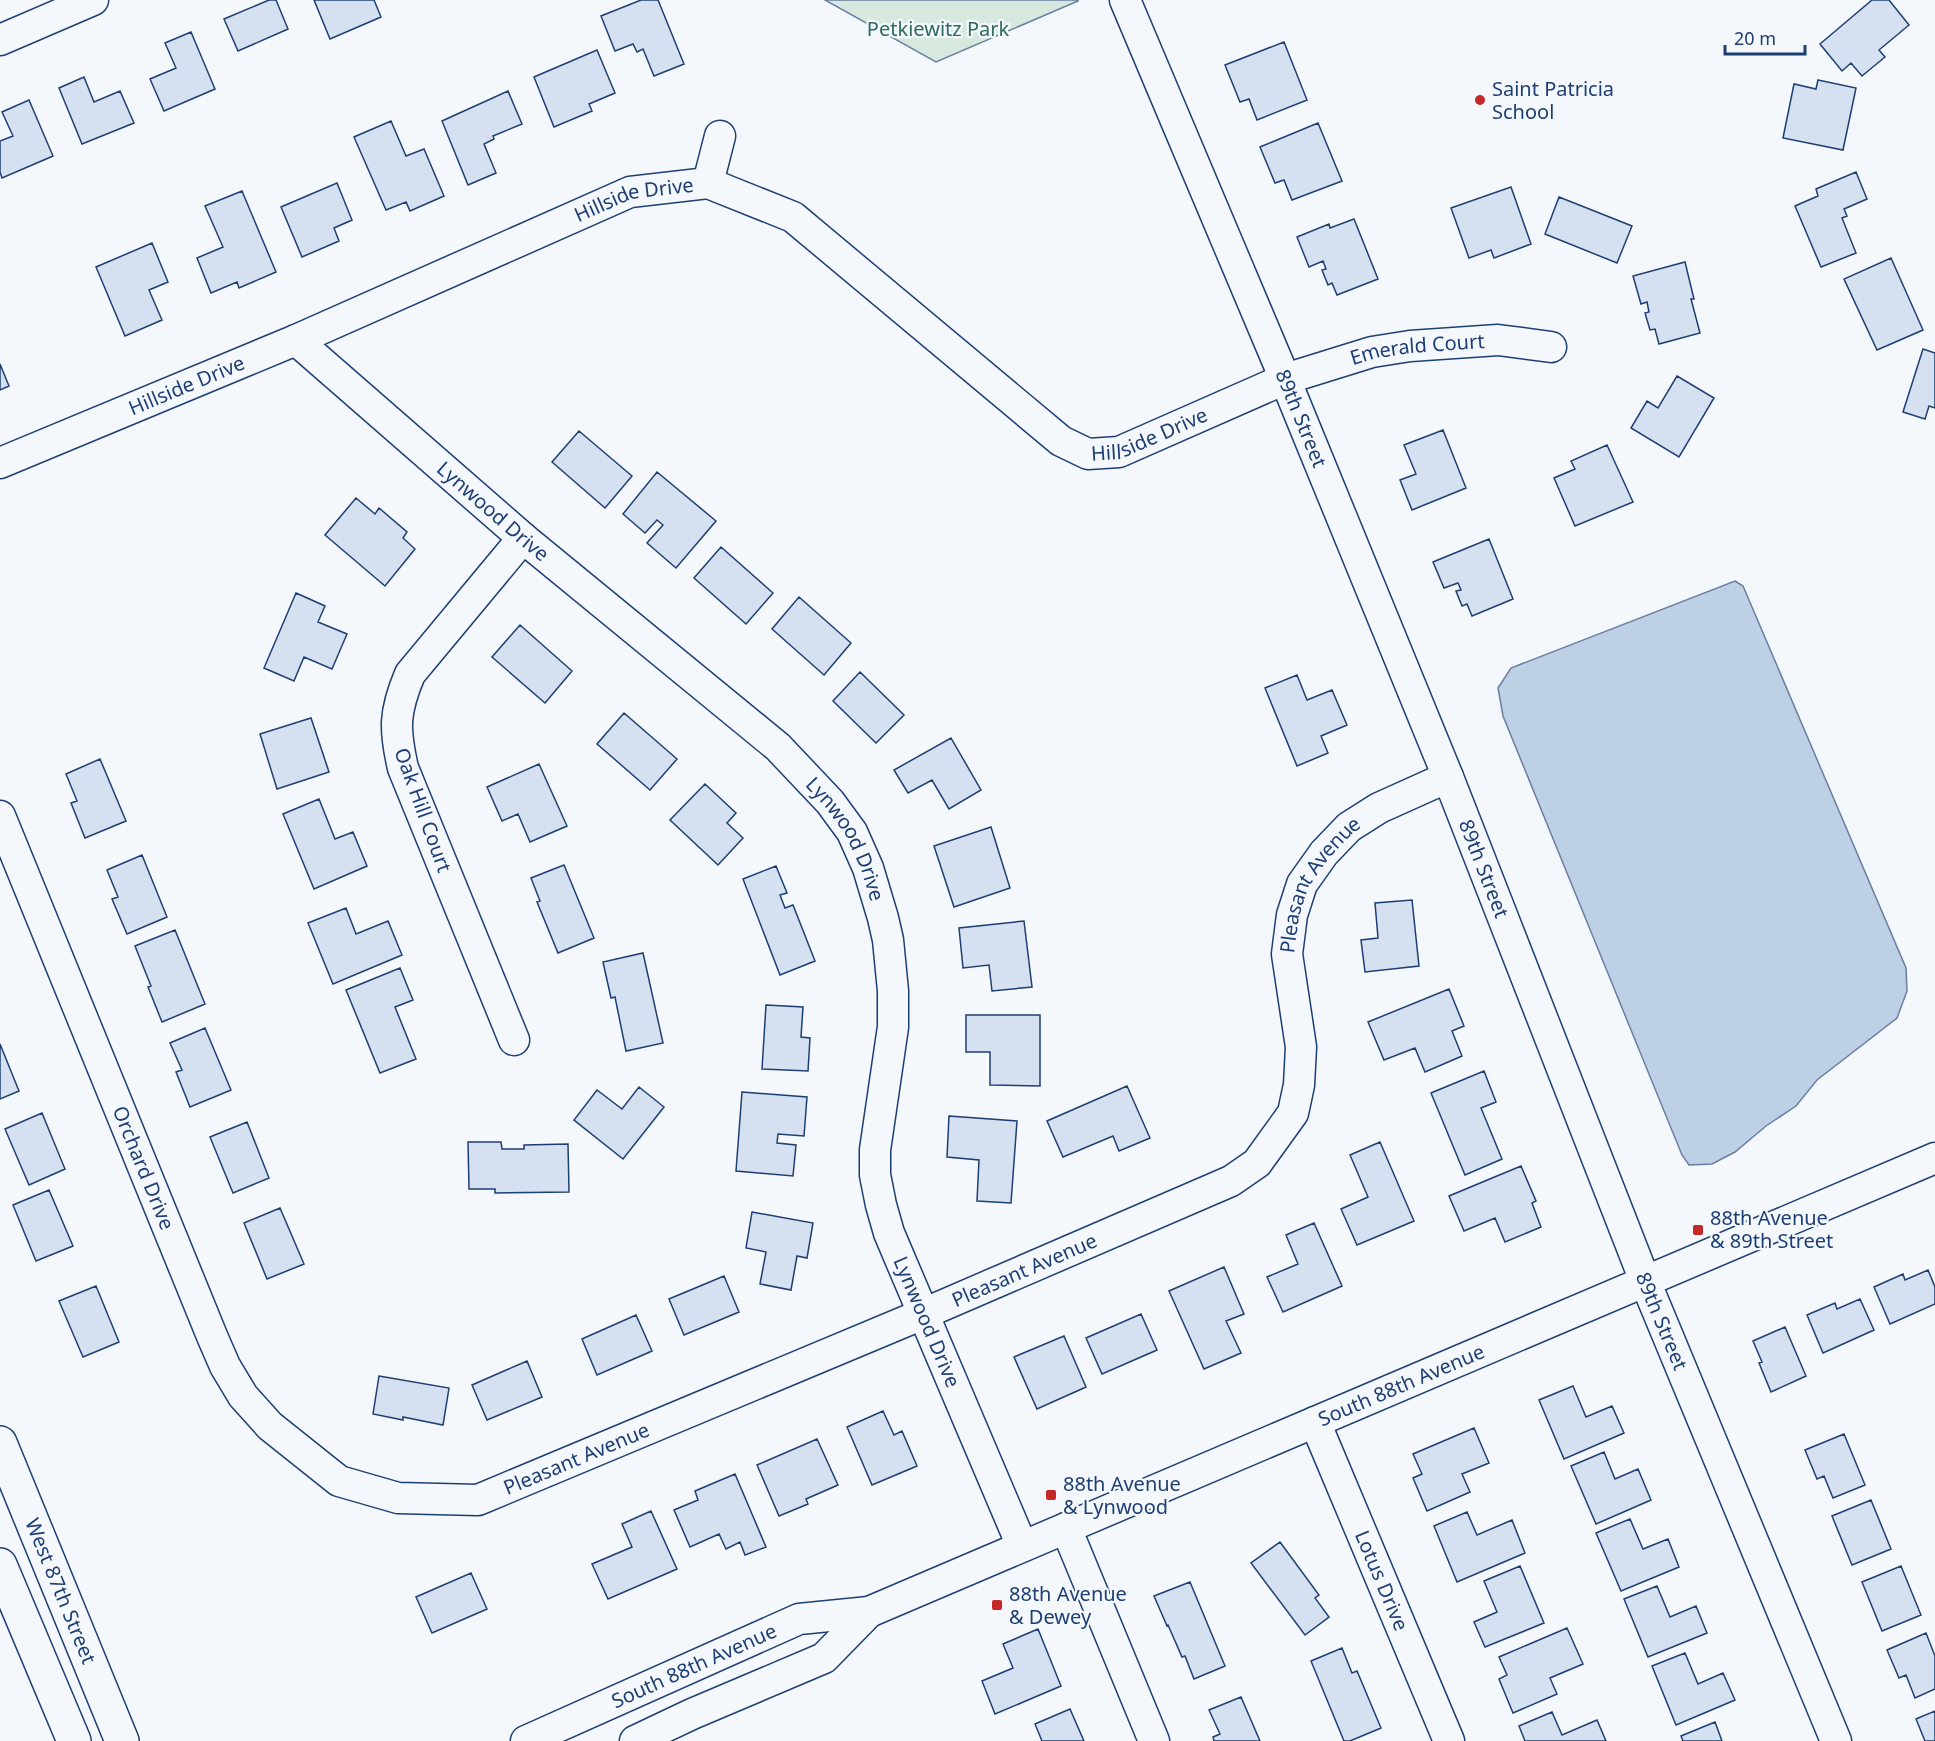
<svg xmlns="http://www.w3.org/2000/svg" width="1935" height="1741" font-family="'Noto Sans',sans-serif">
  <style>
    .green { fill: #d7e8df; stroke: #687fa3; stroke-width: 1.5 }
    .water { fill: #bed0e5; stroke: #687fa3; stroke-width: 1.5 }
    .building { fill: #d5e0f0; stroke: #1d3f73; stroke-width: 1.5 }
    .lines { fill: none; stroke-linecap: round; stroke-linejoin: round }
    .minor-casing { stroke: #1d3f73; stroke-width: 33 }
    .major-casing { stroke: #1d3f73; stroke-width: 36 }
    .minor { stroke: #f4f7fb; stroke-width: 30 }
    .major { stroke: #f4f7fb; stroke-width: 33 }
    .poi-dot { fill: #c62828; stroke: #f4f7fb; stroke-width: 2 }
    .labels { text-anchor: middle; stroke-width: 4.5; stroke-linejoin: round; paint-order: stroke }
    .park-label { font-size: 20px; fill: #2c6c60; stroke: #f4f7fb }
    .poi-label { font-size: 20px; fill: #1d3f73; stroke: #f4f7fb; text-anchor: start }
    .street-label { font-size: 20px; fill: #1d3f73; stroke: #f4f7fb }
  </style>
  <rect width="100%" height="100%" fill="#f4f7fb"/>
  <path class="green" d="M825,0H1078V1L936,62Z"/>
  <path class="water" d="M1735,581L1743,586L1906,968L1907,991L1897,1018L1817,1080L1796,1106L1766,1126L1735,1152L1712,1164L1689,1165L1682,1155L1503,716L1498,688L1511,668Z"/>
  <path class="building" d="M269,0H276L288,29L238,51L224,19Z
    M314,0H374L381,17L330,39Z
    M641,0H658L684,64L654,76L643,49L637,52L633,44L615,51L601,16Z
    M1872,0H1889L1909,25L1879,50L1885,57L1862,76L1851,63L1842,71L1820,44Z
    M191,32L215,89L164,111L150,79L176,68L165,43Z
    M1284,42L1307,100L1257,120L1249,99L1240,102L1225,65Z
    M597,50L615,93L589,104L592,111L554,127L534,77Z
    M84,77L94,102L120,91L134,123L82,144L59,88Z
    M1818,80L1856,88L1843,150L1783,138L1794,84L1816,89Z
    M508,91L522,124L493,136L494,139L484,144L496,173L468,185L442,121Z
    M29,100L53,156L2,178L0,172V141L13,136L2,112Z
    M391,121L406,156L424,149L444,196L410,211L406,202L386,210L354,137Z
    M1318,123L1342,181L1292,200L1284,180L1275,183L1260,147Z
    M1856,172L1867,199L1844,209L1847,216L1842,218L1856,253L1821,267L1795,206L1818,196L1816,189Z
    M337,183L352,220L334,228L339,241L302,257L281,207Z
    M1511,187L1531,244L1494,258L1491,250L1469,258L1451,208Z
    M242,191L276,272L239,288L237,282L211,293L197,258L223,247L205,206Z
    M1559,197L1632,226L1617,263L1545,234Z
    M1354,219L1378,279L1337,295L1332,283L1328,285L1322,270L1326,269L1323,261L1309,267L1297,237L1329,224L1330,228Z
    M152,243L168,282L149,290L162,320L125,336L96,267Z
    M1891,258L1923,330L1877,350L1844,279Z
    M1685,262L1694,299H1691L1700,333L1659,344L1655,329L1650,330L1645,313L1649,312L1647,302L1641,304L1633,276Z
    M1923,349L1935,353V408L1929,406L1925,419L1903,412Z
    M0,364L9,386L0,390Z
    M1677,376L1714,398L1679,457L1631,428L1647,401L1658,408Z
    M1443,430L1466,488L1412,510L1400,480L1416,474L1404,445Z
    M579,431L632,476L605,508L552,462Z
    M1607,445L1633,502L1575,526L1554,478L1575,469L1571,461Z
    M657,472L716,521L676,568L647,543L663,525L657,520L645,533L623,514Z
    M356,498L375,514L379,508L407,532L403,538L415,549L385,586L325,535Z
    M1489,539L1513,599L1472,616L1467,604L1462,606L1456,591L1461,590L1458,583L1444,588L1433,562Z
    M721,547L773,593L746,624L694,578Z
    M296,593L325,606L318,622L347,634L332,669L304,657L294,681L264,668Z
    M799,597L851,643L824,675L772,629Z
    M520,625L572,671L545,703L492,657Z
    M860,672L904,715L876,743L833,701Z
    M1297,675L1307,700L1332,690L1347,725L1321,736L1328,753L1297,766L1265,688Z
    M624,713L677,759L650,790L597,744Z
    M311,718L329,772L277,789L260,734Z
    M951,738L981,790L949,809L932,780L908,793L894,770Z
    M100,759L126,821L85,838L71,803L77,801L66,774Z
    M539,764L567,826L530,842L518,814L502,821L487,787Z
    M705,784L736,813L727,823L743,838L718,865L670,820Z
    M319,799L335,839L353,832L367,866L314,889L283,814Z
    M991,827L1010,888L954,907L934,846Z
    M142,855L167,917L127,934L112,899L118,897L107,870Z
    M564,865L594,938L558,953L537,902L540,901L531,878Z
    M776,866L787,893L780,895L785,908L793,905L815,961L780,975L743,879Z
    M1412,900L1419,966L1365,972L1361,940L1378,938L1375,903Z
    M346,908L356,934L388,921L402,955L333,984L308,923Z
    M1024,921L1032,987L992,991L989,965L963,968L959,928Z
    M175,930L205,1004L162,1022L148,987L151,986L135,946Z
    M643,953L663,1043L626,1051L615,997L611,998L603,962Z
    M400,968L413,1000L395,1007L416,1059L380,1073L346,990Z
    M1449,989L1464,1026L1452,1031L1462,1056L1425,1072L1415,1048L1384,1060L1368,1022Z
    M766,1005L803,1007L801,1037L810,1038L808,1071L762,1069Z
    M966,1015H1040V1086L990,1085V1052H966Z
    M205,1028L231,1090L190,1107L176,1072L182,1070L170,1043Z
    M0,1044L19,1091L0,1099Z
    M1484,1071L1496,1102L1481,1108L1502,1159L1465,1175L1431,1093Z
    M1127,1086L1150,1138L1119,1151L1113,1136L1063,1157L1047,1121Z
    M639,1087L664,1107L623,1159L574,1120L597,1090L622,1109Z
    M742,1092L807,1097L804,1136L778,1134L777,1143L796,1145L793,1176L736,1171Z
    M42,1113L65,1169L29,1185L5,1129Z
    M949,1116L1017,1121L1011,1203L977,1201L979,1160L947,1157Z
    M247,1122L269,1178L233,1193L210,1137Z
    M468,1142H501L502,1149H524V1145L568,1144L569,1192L495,1193V1189H469Z
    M1380,1142L1414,1221L1357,1245L1341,1209L1368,1197L1350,1155Z
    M1521,1166L1536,1201L1532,1203L1541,1227L1505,1242L1495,1218L1464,1231L1449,1196Z
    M49,1190L73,1246L36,1261L13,1205Z
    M280,1208L304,1264L267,1279L244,1223Z
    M752,1212L813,1223L807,1258L797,1256L791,1290L760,1284L766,1252L746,1248Z
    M1314,1223L1342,1286L1283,1312L1267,1277L1298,1264L1286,1235Z
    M1224,1267L1244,1314L1226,1321L1241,1353L1204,1369L1169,1291Z
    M1928,1270L1935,1287V1304L1890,1324L1874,1287L1903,1274L1905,1280Z
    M724,1276L739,1312L684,1335L669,1299Z
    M96,1286L119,1342L83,1357L59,1301Z
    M1860,1299L1874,1330L1823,1353L1807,1315L1835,1303L1837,1309Z
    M1141,1314L1157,1350L1102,1374L1086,1338Z
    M636,1315L652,1351L597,1375L582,1339Z
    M1785,1327L1806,1376L1771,1392L1759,1363L1762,1362L1753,1341Z
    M1064,1336L1086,1387L1037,1409L1014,1357Z
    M527,1361L542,1397L487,1420L472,1385Z
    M379,1376L449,1388L443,1425L403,1417V1420L373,1414Z
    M1573,1386L1586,1417L1612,1406L1624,1433L1564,1459L1539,1400Z
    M883,1411L894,1435L902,1431L917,1466L872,1485L847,1427Z
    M1474,1428L1489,1463L1462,1474L1470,1492L1427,1511L1413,1478L1422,1474L1413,1454Z
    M1844,1434L1865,1485L1833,1498L1824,1476L1817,1479L1805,1450Z
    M817,1439L838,1485L806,1499L808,1504L779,1516L757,1465Z
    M1604,1452L1615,1479L1638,1469L1651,1500L1596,1524L1571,1466Z
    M735,1474L766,1547L745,1555L740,1542L726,1549L719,1534L690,1547L674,1510L698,1500L695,1491Z
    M1871,1500L1891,1549L1852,1565L1832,1516Z
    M651,1511L677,1569L608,1599L592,1564L632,1547L622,1524Z
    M1467,1512L1477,1535L1512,1520L1525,1553L1457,1582L1434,1526Z
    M1630,1519L1643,1549L1668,1539L1679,1567L1621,1591L1596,1533Z
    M1280,1542L1319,1595L1315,1598L1329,1617L1305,1635L1251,1563Z
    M1520,1566L1544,1623L1485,1647L1474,1622L1497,1612L1484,1581Z
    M1901,1566L1921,1615L1882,1631L1862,1582Z
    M471,1573L487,1609L432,1633L416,1597Z
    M1190,1582L1225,1666L1194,1679L1185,1656L1182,1657L1168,1625L1167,1626L1154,1596Z
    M1657,1586L1670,1617L1696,1606L1707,1633L1648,1657L1624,1599Z
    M1567,1628L1583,1664L1550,1678L1557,1694L1513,1713L1499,1679L1507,1675L1499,1657Z
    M1038,1629L1061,1686L995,1714L982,1681L1013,1668L1003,1644Z
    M1926,1633L1935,1656V1689L1915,1698L1906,1675L1899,1678L1887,1650Z
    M1342,1648L1352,1673L1357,1671L1381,1728L1350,1741H1344L1311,1661Z
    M1685,1653L1698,1684L1723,1673L1735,1700L1676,1725L1652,1666Z
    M1241,1697L1260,1741H1214L1213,1737L1220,1734L1209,1710Z
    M1070,1709L1084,1741H1042L1035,1724Z
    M1935,1711V1741H1925L1916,1719Z
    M1552,1712L1562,1735L1597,1720L1606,1741H1525L1519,1726Z
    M1715,1722L1722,1741H1683L1681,1736Z"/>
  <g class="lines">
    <g class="minor-casing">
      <g id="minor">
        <path id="s1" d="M1125,0L1285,379L1448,777L1645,1281L1836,1741"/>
        <path d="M0,40L93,0"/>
        <path d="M708,183L720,136"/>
        <path id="s2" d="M296,340L523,538L778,747L830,802L852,832L868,868L883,918L888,940L893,991V1027L875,1150V1175L881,1205L889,1233L1022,1546"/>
        <path id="s3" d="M0,463L296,340L630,192L708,183L793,217L1061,441L1088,454L1119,452L1285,379L1372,352L1410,346L1498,340L1551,347"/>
        <path id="s4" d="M0,816L212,1336L225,1366L243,1396L270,1426L339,1481L398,1498L478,1500L923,1314L1231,1181L1257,1163L1293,1113L1299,1085L1301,1047L1287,954L1292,915L1302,884L1324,853L1349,827L1379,808L1448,777"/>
        <path d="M514,1040L403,768C394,729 394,712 410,674L523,538"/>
        <path id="s5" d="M1315,1422L1449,1741"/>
        <path d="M1066,1528L1154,1741"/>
        <path id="s6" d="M526,1741L799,1619L869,1612L1935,1158"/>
        <path d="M635,1741L692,1714L824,1658L869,1612"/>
      </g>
    </g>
    <g class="major-casing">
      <g id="major">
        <path id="s7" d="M0,1443L122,1741"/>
        <path d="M0,1565L74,1741"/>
      </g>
    </g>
    <use href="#minor" class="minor"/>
    <use href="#major" class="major"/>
  </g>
  <g class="poi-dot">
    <circle cx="1480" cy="100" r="6"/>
    <rect x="1692" y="1224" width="12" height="12" rx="3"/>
    <rect x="1045" y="1489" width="12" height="12" rx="3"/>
    <rect x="991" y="1599" width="12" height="12" rx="3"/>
  </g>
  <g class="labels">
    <g class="park-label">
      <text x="938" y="36">Petkiewitz Park</text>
    </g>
    <g class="poi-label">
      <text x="1492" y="96">Saint Patricia<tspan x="1492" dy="23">School</tspan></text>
      <text x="1710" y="1225">88th Avenue<tspan x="1710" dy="23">&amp; 89th Street</tspan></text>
      <text x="1063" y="1491">88th Avenue<tspan x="1063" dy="23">&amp; Lynwood</tspan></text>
      <text x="1009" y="1601">88th Avenue<tspan x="1009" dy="23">&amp; Dewey</tspan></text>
    </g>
    <g class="street-label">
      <text dy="7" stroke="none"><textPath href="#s3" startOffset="688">Hillside Drive</textPath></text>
      <text dy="7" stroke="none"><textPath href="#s3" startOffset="1584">Emerald Court</textPath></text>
      <text dy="7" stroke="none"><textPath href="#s3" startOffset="202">Hillside Drive</textPath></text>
      <text dy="7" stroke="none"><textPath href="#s1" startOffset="454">89th Street</textPath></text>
      <text dy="7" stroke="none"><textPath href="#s3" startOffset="1300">Hillside Drive</textPath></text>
      <text dy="7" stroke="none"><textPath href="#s2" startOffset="261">Lynwood Drive</textPath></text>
      <text transform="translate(423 810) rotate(70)" y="7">Oak Hill Court</text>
      <text dy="7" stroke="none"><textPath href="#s2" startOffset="747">Lynwood Drive</textPath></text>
      <text dy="7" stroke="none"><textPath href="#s1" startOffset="940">89th Street</textPath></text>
      <text dy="7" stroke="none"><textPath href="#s4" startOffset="2050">Pleasant Avenue</textPath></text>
      <text dy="7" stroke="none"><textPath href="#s4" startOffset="380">Orchard Drive</textPath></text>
      <text dy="7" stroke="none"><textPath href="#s4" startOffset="1492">Pleasant Avenue</textPath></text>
      <text dy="7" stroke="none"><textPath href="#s1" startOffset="1426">89th Street</textPath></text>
      <text dy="7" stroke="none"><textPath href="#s2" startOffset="1251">Lynwood Drive</textPath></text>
      <text dy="7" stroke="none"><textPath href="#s6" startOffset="948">South 88th Avenue</textPath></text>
      <text dy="7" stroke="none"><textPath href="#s4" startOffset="1006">Pleasant Avenue</textPath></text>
      <text dy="7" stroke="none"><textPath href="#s5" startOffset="172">Lotus Drive</textPath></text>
      <text dy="7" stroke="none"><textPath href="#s7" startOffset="160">West 87th Street</textPath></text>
      <text dy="7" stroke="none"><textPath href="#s6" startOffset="184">South 88th Avenue</textPath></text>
    </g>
  </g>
  <path d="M1725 45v9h80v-9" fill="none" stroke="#1d3f73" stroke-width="3"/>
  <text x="1734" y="45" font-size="18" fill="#1d3f73" stroke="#f4f7fb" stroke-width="4.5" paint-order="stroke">20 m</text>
</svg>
